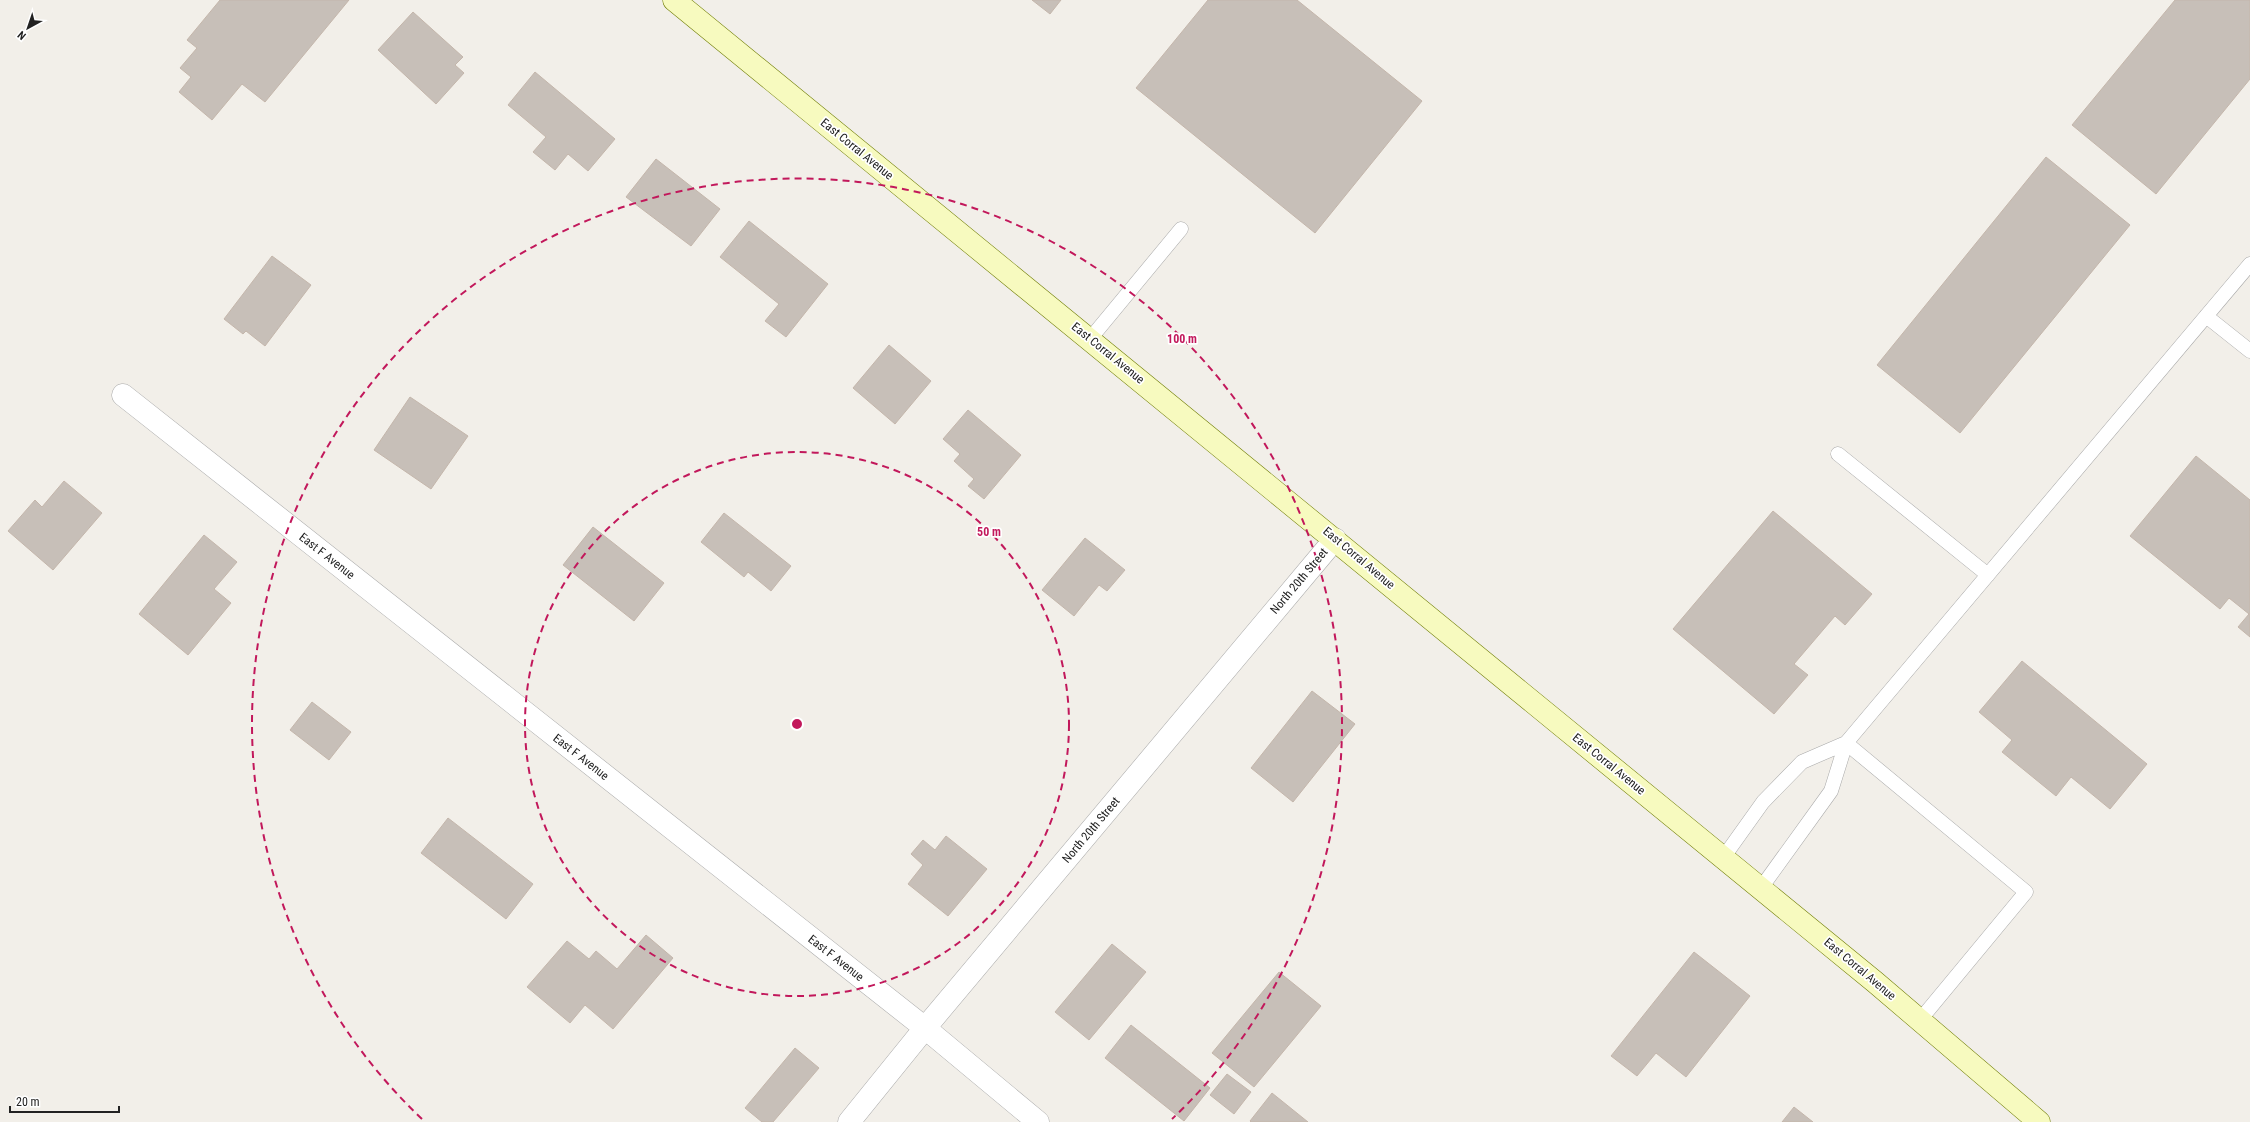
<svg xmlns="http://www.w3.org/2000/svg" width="2250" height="1122" font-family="'Roboto Condensed',sans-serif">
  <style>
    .building { fill: #c7bfb8; stroke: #c4b6ab }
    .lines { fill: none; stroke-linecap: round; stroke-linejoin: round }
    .service-casing { stroke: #a9a9a9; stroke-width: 15 }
    .minor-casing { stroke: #a9a9a9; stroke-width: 23 }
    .secondary-casing { stroke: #707d05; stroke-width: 23 }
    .service { stroke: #fff; stroke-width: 14 }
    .minor { stroke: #fff; stroke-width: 22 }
    .secondary { stroke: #f7fabf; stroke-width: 22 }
    .ring { fill: none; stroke: #c2185b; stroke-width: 2; stroke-dasharray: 7 5 }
    .labels { text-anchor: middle; stroke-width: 3.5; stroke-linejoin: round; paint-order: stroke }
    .street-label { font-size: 12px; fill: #222; stroke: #fff }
    .centre { fill: #c2185b; stroke: #fff; stroke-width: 2 }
    .ring-label { font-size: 12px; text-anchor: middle; font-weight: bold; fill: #c2185b; stroke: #fff; stroke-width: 3.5; stroke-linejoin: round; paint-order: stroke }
  </style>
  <rect width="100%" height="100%" fill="#f2efe9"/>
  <path class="building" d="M220,0H349L265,102L242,84L212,120L179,92L191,77L180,68L197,48L187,40Z
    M1032,0H1061L1050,14Z
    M1208,0H1297L1422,101L1315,233L1136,88Z
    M2175,0H2250V79L2156,194L2072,125Z
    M413,12L463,57L455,65L464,73L436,104L378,50Z
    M535,72L615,139L588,171L568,154L555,170L533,152L546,137L508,105Z
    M2046,157L2130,225L1960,433L1877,365Z
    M656,159L720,209L691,246L626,197Z
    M749,221L828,284L786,337L765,321L779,304L720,257Z
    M272,256L311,285L265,346L246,331L243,334L224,319Z
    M889,345L931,381L895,424L853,388Z
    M410,397L468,436L431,489L374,450Z
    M968,410L1021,455L984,499L968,486L974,479L954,461L960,454L943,439Z
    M2196,456L2250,500V637L2238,627L2249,614L2229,598L2220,609L2130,536Z
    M64,481L102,513L53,570L8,531L35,500L42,507Z
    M1773,511L1872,594L1845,625L1835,616L1794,664L1808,675L1774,714L1673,629Z
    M724,513L791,566L771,591L748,572L744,577L701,542Z
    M593,527L664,583L634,621L563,565Z
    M204,535L237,562L214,589L231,603L188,655L139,614Z
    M1085,538L1125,570L1107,591L1099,585L1074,616L1042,590Z
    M2022,661L2147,764L2110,809L2071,777L2056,796L2002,752L2012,740L1979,712Z
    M1312,691L1355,724L1293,802L1251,768Z
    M312,702L351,732L329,760L290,730Z
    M448,818L533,884L506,919L421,853Z
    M946,836L987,869L948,916L908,884L923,865L911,854L923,840L935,850Z
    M646,935L673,958L613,1029L585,1005L570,1023L527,987L567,941L589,959L596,951L617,969Z
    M1112,944L1146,972L1089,1040L1055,1012Z
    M1694,952L1750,996L1686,1077L1656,1053L1637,1076L1611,1056Z
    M1279,972L1321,1006L1254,1087L1212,1053Z
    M1131,1025L1210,1088L1184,1121L1105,1058Z
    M795,1048L819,1068L773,1122H762L745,1108Z
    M1227,1074L1251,1092L1234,1114L1210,1095Z
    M1272,1093L1308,1122H1251L1250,1121Z
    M1794,1107L1813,1122H1782Z"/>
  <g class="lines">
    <g class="service-casing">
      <path id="service" d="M2206,316L2250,351
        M1090,339L1181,229
        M1838,454L1988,575
        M1846,743L2026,892L1920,1020
        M1723,858L1763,802L1802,762L1846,743
        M1761,888L1831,791L1846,743L2250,264"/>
    </g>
    <g class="minor-casing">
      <path id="minor" d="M123,395L925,1028L1038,1122
        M849,1122L925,1028L1335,539"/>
    </g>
    <g class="secondary-casing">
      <path id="secondary" d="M674,0L1875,982L2039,1122"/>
    </g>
    <use href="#service" class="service"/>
    <use href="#minor" class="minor"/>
    <use href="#secondary" class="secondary"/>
  </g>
  <g class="ring">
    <circle cx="797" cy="724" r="272"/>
    <path d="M422 1119A545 545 0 1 1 1172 1119"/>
  </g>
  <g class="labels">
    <g class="street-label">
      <text transform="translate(857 149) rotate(39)" y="4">East Corral Avenue</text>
      <text transform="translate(1108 353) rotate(39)" y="4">East Corral Avenue</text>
      <text transform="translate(327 556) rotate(38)" y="4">East F Avenue</text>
      <text transform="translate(1359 558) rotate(40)" y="4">East Corral Avenue</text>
      <text transform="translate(1299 581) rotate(-50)" y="4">North 20th Street</text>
      <text transform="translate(581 757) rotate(38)" y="4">East F Avenue</text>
      <text transform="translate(1609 764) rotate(39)" y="4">East Corral Avenue</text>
      <text transform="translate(1091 830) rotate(-50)" y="4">North 20th Street</text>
      <text transform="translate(836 958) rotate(38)" y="4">East F Avenue</text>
      <text transform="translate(1860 969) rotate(40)" y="4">East Corral Avenue</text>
    </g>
  </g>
  <circle cx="797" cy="724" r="6" class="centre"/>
  <g class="ring-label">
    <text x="1182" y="343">100 m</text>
    <text x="989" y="536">50 m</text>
  </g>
  <g transform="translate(28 28) rotate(220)" stroke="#ffffff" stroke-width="3" paint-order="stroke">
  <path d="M0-3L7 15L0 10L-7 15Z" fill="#222222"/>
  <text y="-6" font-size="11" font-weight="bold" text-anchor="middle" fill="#222222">N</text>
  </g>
  <path d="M10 1106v6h109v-6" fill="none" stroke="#222222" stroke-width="2"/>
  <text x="16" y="1106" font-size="12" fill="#222222" stroke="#ffffff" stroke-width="3" paint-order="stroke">20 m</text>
</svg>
